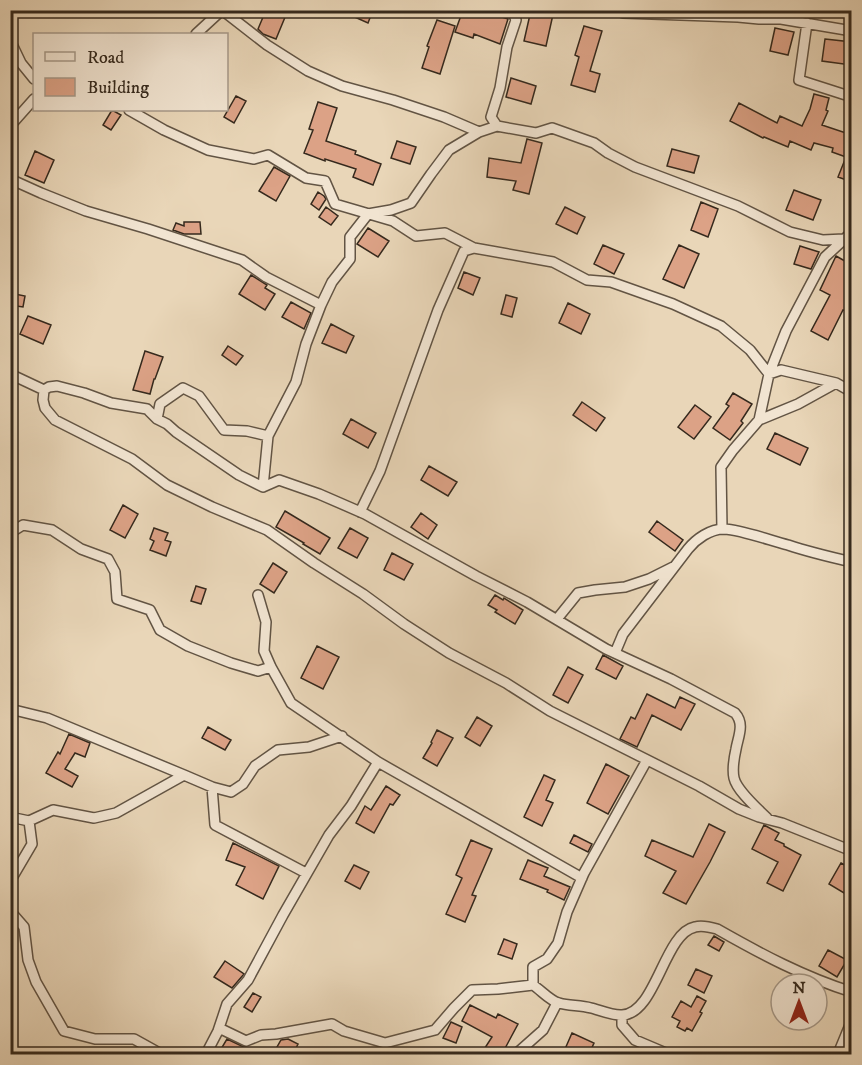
<svg xmlns="http://www.w3.org/2000/svg" width="862" height="1065" font-family="'IM FELL DW Pica',serif">
  <style>
    .building { fill: #dca286; stroke: #35291d; stroke-width: 1.5 }
    .lines { fill: none; stroke-linecap: round; stroke-linejoin: round }
    .minor-casing { stroke: #625444; stroke-width: 12 }
    .minor { stroke: #f1e4d1; stroke-width: 9 }
  </style>
  <rect width="100%" height="100%" fill="#e9d6b8"/>
  <filter id="stains"><feTurbulence type="fractalNoise" baseFrequency=".00333" numOctaves="4"/><feColorMatrix values="0 0 0 0 .2 0 0 0 0 .09 0 0 0 0 .02 0 0 0 .5 -.17"/></filter>
  <radialGradient id="worn" r=".72"><stop offset=".6" stop-color="#630" stop-opacity="0"/><stop offset="1" stop-color="#630" stop-opacity=".3"/></radialGradient>
  <path class="building" d="M266,10H288L276,39L263,34L258,29Z
    M339,10H373L368,23Z
    M463,10H481L508,19L500,44L474,34L473,38L455,32Z
    M531,10H554L546,46L524,41Z
    M437,20L455,26L440,74L422,68L429,47L427,46Z
    M584,26L602,31L590,71L600,74L595,92L571,85L579,57L575,55Z
    M775,28L794,32L788,55L770,51Z
    M825,39L852,42L851,65L822,61Z
    M511,78L536,86L531,104L506,97Z
    M814,94L829,98L826,110L828,111L822,125L852,135V182L838,177L846,157L832,152L833,148L814,143L811,150L790,141L788,147L764,137L763,138L730,121L739,103L777,123L780,116L802,126L810,109Z
    M236,96L246,101L234,123L224,117Z
    M318,102L337,108L326,141L356,151L355,154L381,164L373,185L353,177L356,169L325,159V161L304,153L313,130L309,129Z
    M112,110L121,115L111,130L103,125Z
    M527,139L542,143L529,194L513,190L516,181L487,177L489,158L521,163Z
    M397,141L416,147L410,164L391,158Z
    M672,149L699,156L694,173L667,166Z
    M35,151L54,160L44,183L25,175Z
    M274,167L290,176L276,201L259,191Z
    M794,190L821,200L813,220L786,210Z
    M318,192L324,196L326,199L319,210L311,204Z
    M701,202L718,209L708,237L691,230Z
    M326,207L338,216L331,225L319,217Z
    M565,207L585,217L577,234L556,224Z
    M184,222H200L201,234H184L173,230L176,223L184,226Z
    M368,228L389,241L378,257L357,244Z
    M603,245L624,254L614,274L594,264Z
    M679,245L699,254L684,288L663,279Z
    M800,246L819,252L811,269L794,264Z
    M836,256L852,265V282L847,291L852,293V313L843,310L828,340L811,331L830,295L820,290Z
    M464,272L480,278L473,295L458,288Z
    M251,275L267,285L265,288L275,294L265,310L239,294Z
    M10,293L25,296L23,307L10,305Z
    M506,295L517,298L512,317L501,314Z
    M291,302L311,313L304,329L282,317Z
    M568,303L590,314L581,334L559,323Z
    M28,316L51,325L43,344L20,334Z
    M331,324L354,336L346,353L322,343Z
    M228,346L243,356L236,365L222,355Z
    M145,351L163,357L155,379H154L150,394L133,390Z
    M733,393L752,404L741,421L743,423L730,440L713,428L729,406L726,404Z
    M582,402L605,418L596,431L573,415Z
    M695,405L711,417L694,439L678,427Z
    M351,419L376,433L368,448L343,434Z
    M775,433L808,448L800,465L767,449Z
    M429,466L457,482L448,496L421,480Z
    M123,505L138,514L125,538L110,530Z
    M285,511L330,538L320,554L303,544L304,543L276,527Z
    M421,513L437,525L428,539L411,527Z
    M657,521L683,540L675,551L649,532Z
    M154,528L168,533L165,540L171,542L166,556L150,550L154,541L150,539Z
    M350,528L368,538L357,558L338,548Z
    M392,553L413,564L404,580L384,570Z
    M273,563L287,572L274,593L260,584Z
    M196,586L206,589L201,604L191,601Z
    M495,595L503,600L504,598L523,610L515,624L495,612L497,610L488,605Z
    M317,646L339,657L323,689L301,678Z
    M603,655L623,666L616,679L596,669Z
    M568,667L583,675L568,703L553,695Z
    M647,694L675,708L680,697L695,704L681,730L652,715L637,747L620,739L631,717L635,719Z
    M477,717L492,726L480,746L465,737Z
    M208,727L231,740L225,750L202,738Z
    M437,730L453,738L437,766L423,758L432,743L431,742Z
    M69,734L90,743L85,757L75,753L65,769L78,776L72,787L46,773L58,752L60,754Z
    M606,764L629,776L608,814L587,803Z
    M544,775L555,780L546,800L553,803L542,826L524,817Z
    M386,786L400,795L393,805L390,804L374,833L356,823L365,806L371,810Z
    M709,824L725,832L710,862L686,904L663,893L676,871L645,856L652,840L693,857Z
    M764,825L779,833L775,840L784,844V846L801,855L783,891L767,883L778,862L752,849Z
    M574,835L592,844L588,852L570,843Z
    M471,840L492,849L472,895L476,896L465,922L446,914L462,878L456,875Z
    M233,843L279,866L263,899L236,885L245,867L226,860Z
    M528,860L548,868L544,876L570,887L564,900L547,892L548,890L520,879Z
    M841,863L852,869V880L844,893L829,884Z
    M354,865L369,872L360,889L345,881Z
    M714,936L724,942L719,951L708,945Z
    M504,939L517,944L512,959L498,954Z
    M828,950L847,960L837,977L819,966Z
    M225,961L244,974L232,988L214,977Z
    M696,969L712,976L704,993L688,985Z
    M253,993L261,997L252,1012L244,1007Z
    M697,996L706,1001L700,1012L702,1013L692,1031L687,1028L685,1031L677,1027L680,1021L672,1017L681,1001L691,1007Z
    M470,1005L496,1018L498,1014L518,1024L502,1054H481L492,1037L462,1021Z
    M451,1022L462,1027L456,1043L443,1038Z
    M572,1033L594,1043L589,1054H577L565,1049Z
    M227,1039L246,1048L242,1054H218Z
    M288,1039L298,1044L293,1054H273L281,1040Z"/>
  <g class="lines">
    <g class="minor-casing">
      <path id="minor" d="M616,10L623,13L738,17L759,19H781L852,31
        M807,23L799,80L852,97
        M196,34L222,10L267,45L308,71L342,86L393,100L444,117L479,132L497,126L536,133L552,128L594,143L608,153L635,167L738,206L790,232L823,240L844,239L852,243
        M10,40L21,63L34,79
        M129,110L164,130L208,150L254,159L268,155L306,178L325,181L335,204L393,221L416,236L445,233L474,248
        M10,126L34,99
        M497,126L491,117L500,88L507,47L516,20L512,10
        M10,179L41,193L86,211L148,229L242,260L266,277L321,305L306,344L296,382L268,436L263,487
        M852,232L825,257L786,331L769,374L759,420L798,404L836,383L852,392
        M321,305L332,282L350,259V237L368,214L391,210L411,203L431,174L449,150L479,132
        M10,374L44,390
        M44,390L43,400L45,408L55,420L132,459L167,485L212,507L267,530L314,563L363,594L404,624L449,653L506,683L550,711L699,786L739,809L759,817L782,823L852,851
        M44,390L49,387L57,386L84,393L111,403L147,409L157,419L167,424L176,432L239,475L263,487L279,480L319,494L365,514L476,576L527,602L606,649L671,679L735,713C745,724 738,737 736,749C734,758 732,769 734,778C737,791 757,808 767,818
        M157,419L160,404L183,388L199,396L224,430L247,431L268,436
        M360,512L380,471L438,310L464,251L474,248L553,262L587,280L611,282L673,304L721,326L750,350L769,374L781,370L836,383
        M722,529L721,467L733,450L759,420
        M10,533L23,525L52,530L81,549L108,559L115,572L117,599L150,610L160,630L188,646L231,663L258,671L271,667
        M258,595L266,622L264,651L271,667L291,703L378,762L582,878
        M557,619L578,593L595,590L625,587L649,579L673,567
        M615,653L623,634L688,549C696,539 710,529 724,529C742,530 769,540 788,545C809,552 830,557 852,562
        M10,709L47,718L184,775
        M212,787L215,825L306,873
        M10,817L29,821L53,810L94,818L116,813L184,775L212,787L231,792L243,784L255,766L278,750L309,747L342,736
        M10,884L12,878L32,844L29,821
        M10,911L24,927L28,960L36,982L64,1031L95,1039H134L161,1054
        M533,985V967L547,959L558,943L567,912L584,873L647,760
        M622,1015V1025L635,1040L668,1054
        M219,1028L246,1041L261,1035L276,1034L332,1024L344,1031L385,1043L435,1030L454,1008L472,990L498,989L533,985C541,990 550,1001 559,1003C569,1006 580,1005 591,1008C599,1010 614,1016 622,1015C656,1014 664,933 695,927C702,925 710,927 717,929C761,954 804,977 852,992
        M206,1054L218,1031L227,1004L248,980L283,915L329,835L351,806L378,762
        M516,1054L543,1030L557,1003
        M838,1054L852,1020"/>
    </g>
    <use href="#minor" class="minor"/>
  </g>
  <rect width="862" height="1065" fill="none" stroke="#e9d6b8" stroke-width="36"/>
  <rect x="12" y="12" width="838" height="1041" fill="none" stroke="#35291d" stroke-width="3"/>
  <rect x="18" y="18" width="826" height="1029" fill="none" stroke="#35291d" stroke-width="1.5"/>
  <rect x="33" y="33" width="195" height="78" fill="#f1e4d1" stroke="#a69989" stroke-width="1.5"/>
  <rect x="45" y="52" width="30" height="9" fill="#f1e4d1" stroke="#a69989" stroke-width="1.5"/>
  <text x="87" y="63" font-size="18" fill="#35291d">Road</text>
  <rect x="45" y="78" width="30" height="18" fill="#dca286" stroke="#a69989" stroke-width="1.5"/>
  <text x="87" y="93" font-size="18" fill="#35291d">Building</text>
  <g transform="translate(799 1002)"><circle r="28" fill="#f1e4d1" stroke="#a69989" stroke-width="1.5"/>
  <path d="M0-4.5L10 22L0 15L-10 22Z" fill="#8f2418"/>
  <text y="-9" font-size="16" font-weight="bold" text-anchor="middle" fill="#35291d">N</text>
  </g>
  <rect width="100%" height="100%" filter="url(#stains)"/>
  <rect width="100%" height="100%" fill="url(#worn)"/>
</svg>
